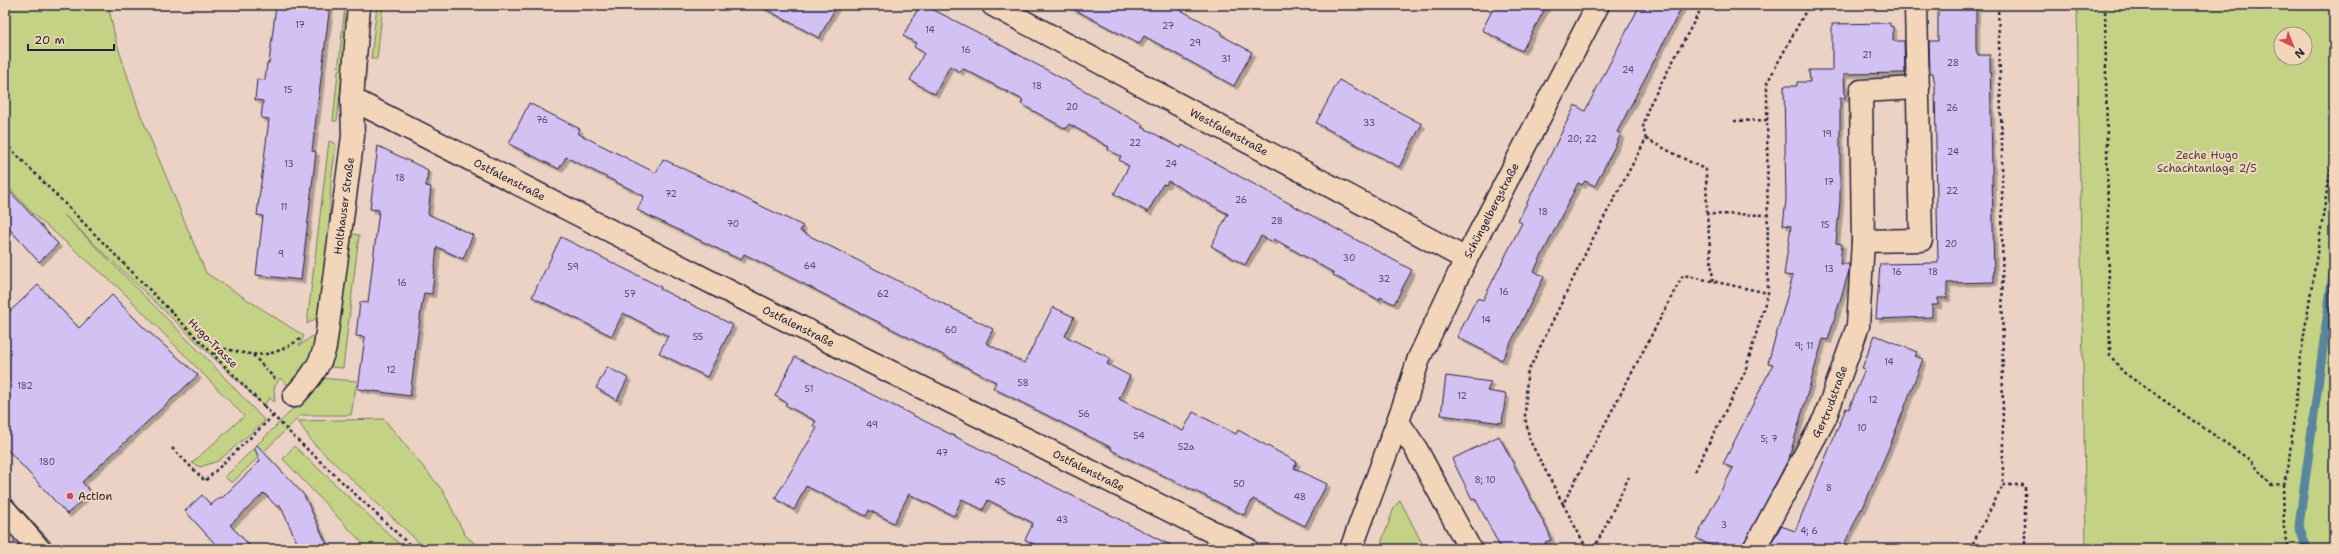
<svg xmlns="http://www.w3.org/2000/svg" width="2339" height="554" font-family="'Shantell Sans',sans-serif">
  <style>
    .green { fill: #c4d286; stroke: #737a60; fill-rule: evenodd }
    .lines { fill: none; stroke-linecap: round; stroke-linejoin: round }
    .stream { stroke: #59869c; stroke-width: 9 }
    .building { fill: #d2c1f2; stroke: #22223b; filter: url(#shadow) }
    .minor-casing { stroke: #22223b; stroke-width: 25 }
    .major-casing { stroke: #22223b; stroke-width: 25 }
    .path { stroke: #22223b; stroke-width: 2.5; stroke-dasharray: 3 3; stroke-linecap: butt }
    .minor { stroke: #f3d6b9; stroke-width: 22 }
    .major { stroke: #f3d6b9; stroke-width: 22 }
    .tram { stroke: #22223b; stroke-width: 1 }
    .path-bridge { stroke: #22223b; stroke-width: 2.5; stroke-dasharray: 3 3; stroke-linecap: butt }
    .poi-dot { fill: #d1495b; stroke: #f3d6b9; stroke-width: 1.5 }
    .labels { text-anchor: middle; stroke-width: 4; stroke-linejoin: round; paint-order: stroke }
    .number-label { font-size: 9px; fill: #4e4a69 }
    .street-label { font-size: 11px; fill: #22223b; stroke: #f3d6b9 }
    .park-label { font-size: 11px; fill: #42454a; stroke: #f3d6b9 }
    .poi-label { font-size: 11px; fill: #22223b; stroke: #f3d6b9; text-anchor: start }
  </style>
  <defs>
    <filter id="shadow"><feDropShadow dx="3.5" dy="3.5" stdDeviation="0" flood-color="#0004"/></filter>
  </defs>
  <rect width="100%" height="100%" fill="#ecd2c4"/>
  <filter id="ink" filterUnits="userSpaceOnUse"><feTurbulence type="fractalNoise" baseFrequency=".025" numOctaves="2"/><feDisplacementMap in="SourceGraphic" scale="8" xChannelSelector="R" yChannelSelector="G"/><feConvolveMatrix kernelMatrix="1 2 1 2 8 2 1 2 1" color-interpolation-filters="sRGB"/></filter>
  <g filter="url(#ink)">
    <path class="green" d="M5,5H108L116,41L139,111L206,273L304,336L299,346L323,328V337L292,389L280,378L274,388L275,402L269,398L264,406L63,214L209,361L265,421L218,461L200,467L192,463L244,416L120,289L32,213L5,183Z
      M345,5H347L350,10L337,121H333Z
      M377,5H383L377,59H371Z
      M2077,5H2334V549H2086ZM2281,34H2305V58H2281Z
      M329,141L336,144L331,181L329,229L319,313L315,319L307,324Z
      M347,233L359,235L343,368L331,367Z
      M318,378L357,381L351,415H301L232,483L225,477L306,396Z
      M384,419L443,491L465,535L481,549H426L313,443L298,421Z
      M294,446L405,549H368L283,459Z
      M1400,500L1425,549H1379L1394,508Z"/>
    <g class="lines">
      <path class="stream" d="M2307,549L2299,526L2334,266"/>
    </g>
    <path class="building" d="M276,5H330L312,151L316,152L301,280L256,275L263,216L257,215L269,119L261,118L263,101L255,100L257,79L265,80L267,63H269Z
      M758,5H837L819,38Z
      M920,5H924L977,32L1100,99L1099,101L1143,125L1142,127L1181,148L1182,145L1412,270L1394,304L1380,297L1379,300L1333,275L1334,273L1274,239L1273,242L1261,236L1245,265L1211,246L1228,214L1168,181L1166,185L1163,184L1148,212L1114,194L1129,166L1119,160L1121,156L1108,150L1109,147L1069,124L1066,129L1021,104L1023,100L962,68L960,72L950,66L935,94L910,80L924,53L914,47L916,43L903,36Z
      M1066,5H1171L1222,32L1221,35L1252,52L1234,86L1144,36L1139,44Z
      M1495,5H1547L1522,51L1482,30Z
      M1640,5H1683L1617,132L1621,134L1595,186L1585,181L1582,185L1578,183L1534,271L1544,277L1502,360L1457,337L1477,298L1483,300L1522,223L1518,221L1575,105L1585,111Z
      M1938,5H1976V50L1978,55H1990L1994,282L1947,283V298H1938V305H1932V317L1876,319L1880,264L1938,263L1935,85L1933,73H1930L1929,41H1938Z
      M1890,23V26L1893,27V41H1904L1905,73L1844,74L1845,98H1840V201L1836,243L1842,244L1840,264H1849V271L1828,340L1823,339L1789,458L1742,549H1718L1696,538L1733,468L1723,464L1773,364L1768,363L1793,276L1784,275L1791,226L1783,225L1786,200L1784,86H1797V82H1810L1809,70H1832V24Z
      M1339,80L1422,124L1399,167L1316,123Z
      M529,103L580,129L577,133L656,173L663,159L803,226L800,231L993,329L986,343L1024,363L1053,307L1074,317L1065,336L1110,358L1107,364L1130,376L1119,399L1183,431L1193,412L1236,434L1238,430L1297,462L1294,468L1327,484L1305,526L1253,499L1244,515L1111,450L1112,448L993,388L996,382L796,280L744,254L741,260L637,210L644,196L566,157L559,169L509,144Z
      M378,146L428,170L426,186L431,187L428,214L473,235L463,259L437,247L432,294L424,293L421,310L410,396L358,389L365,337L356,336L360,302L368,303L379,210L370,209Z
      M5,186L58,244L39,262L5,224Z
      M561,237L661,287L660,289L733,325L707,377L659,353L668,336L623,313L612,336L532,297Z
      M38,285L79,328L112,295L142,326L198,375L82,482L91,492L67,514L5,447V316Z
      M1875,335L1917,352L1915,356L1923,359L1891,443L1862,510L1861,509L1842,549H1768L1781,526L1795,531L1846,408L1849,409L1865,369L1862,368Z
      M795,357L863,390L1178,549H1044L1025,540L1033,523L988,500L983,510L962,499L954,516L909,494L894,523L869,510L866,516L806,486L794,510L775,498L817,428L813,426L816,421L785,405L787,403L775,396Z
      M607,367L628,378L617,400L596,388Z
      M1446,376L1491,382L1487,391L1506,394L1502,423L1441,415Z
      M1499,436L1549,533L1551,540L1545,542L1548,549H1501L1475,498L1472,499L1452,459Z
      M257,445L304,495L329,549H300L280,505L277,507L264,493L230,525L253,549H220L185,511L202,495L211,505L220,497L222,498L260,461L254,447Z"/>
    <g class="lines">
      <g class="minor-casing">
        <g id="minor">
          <path id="s1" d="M993,5L1466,259"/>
          <path id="s2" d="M352,99L744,299L1247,549"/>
          <path d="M1863,241L1921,240L1916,5"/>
          <path id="s3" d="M294,396C308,381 320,367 325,347L353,136L352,99L359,5"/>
          <path d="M1398,422L1415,447L1470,549"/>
          <path id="s4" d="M1351,549L1406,399L1419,358L1466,259L1598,5"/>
          <path id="s5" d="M1754,549L1825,418L1858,326L1863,241L1861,91L1918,88"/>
        </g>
      </g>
      <g class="major-casing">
        <path id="major" d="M5,510L39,549"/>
      </g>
      <path class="path" d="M1998,5L2002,148L2003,485H2025V549
        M2105,5L2110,355L2123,372L2250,460L2271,485L2283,484L2288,470L2301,354L2334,147
        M1734,121L1768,120
        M1646,139L1706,170L1707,214
        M5,143L264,406
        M1713,281L1707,214L1768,215
        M214,354L221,348C257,356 268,360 300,339
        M253,355L275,379
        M293,436L414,549
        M172,448L205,481L275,414
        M1695,471L1745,372L1768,293L1767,83L1809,5
        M2283,484L2284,528L2289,549
        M1563,504L1530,441L1525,417L1527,374L1590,244L1646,139L1643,127L1649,106L1703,5
        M1587,549L1563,504L1683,275L1768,293
        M1594,549L1629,477
        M1970,549L2003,485"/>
      <use href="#minor" class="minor"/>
      <use href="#major" class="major"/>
      <path class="tram" d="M5,492L57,549
        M5,532L20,549"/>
      <path class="path-bridge" d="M264,406L293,436"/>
    </g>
  </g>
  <circle class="poi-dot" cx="70" cy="496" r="4"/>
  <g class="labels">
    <g class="number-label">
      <text x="300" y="28">17</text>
      <text x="1168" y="29">27</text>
      <text x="930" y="33">14</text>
      <text x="1195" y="46">29</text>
      <text x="966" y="53">16</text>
      <text x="1867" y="58">21</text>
      <text x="1226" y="62">31</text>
      <text x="1953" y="66">28</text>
      <text x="1628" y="73">24</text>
      <text x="1037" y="89">18</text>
      <text x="288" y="93">15</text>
      <text x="1072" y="110">20</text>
      <text x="1952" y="111">26</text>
      <text x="542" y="123">76</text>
      <text x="1369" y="126">33</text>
      <text x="1827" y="137">19</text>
      <text x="1582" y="142">20; 22</text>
      <text x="1135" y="146">22</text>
      <text x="1953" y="155">24</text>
      <text x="289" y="167">13</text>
      <text x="1171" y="167">24</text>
      <text x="400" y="181">18</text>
      <text x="1829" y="185">17</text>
      <text x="1952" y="194">22</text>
      <text x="671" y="197">72</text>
      <text x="1241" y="203">26</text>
      <text x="284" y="210">11</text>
      <text x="1543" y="215">18</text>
      <text x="1277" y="224">28</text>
      <text x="733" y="227">70</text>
      <text x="1825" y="228">15</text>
      <text x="1951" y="247">20</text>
      <text x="281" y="257">9</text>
      <text x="1349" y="261">30</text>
      <text x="810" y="269">64</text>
      <text x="573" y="270">59</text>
      <text x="1829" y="272">13</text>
      <text x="1897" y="275">16</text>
      <text x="1933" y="275">18</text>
      <text x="1384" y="282">32</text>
      <text x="402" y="286">16</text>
      <text x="1504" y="295">16</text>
      <text x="630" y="297">57</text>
      <text x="883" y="297">62</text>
      <text x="1486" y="323">14</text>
      <text x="951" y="333">60</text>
      <text x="698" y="340">55</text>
      <text x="1804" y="349">9; 11</text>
      <text x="1889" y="365">14</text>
      <text x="391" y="373">12</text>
      <text x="1023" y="386">58</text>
      <text x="25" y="389">182</text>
      <text x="809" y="392">51</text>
      <text x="1462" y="399">12</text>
      <text x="1873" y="403">12</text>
      <text x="1084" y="417">56</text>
      <text x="872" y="428">49</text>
      <text x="1862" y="431">10</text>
      <text x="1139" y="439">54</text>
      <text x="1769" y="442">5; 7</text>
      <text x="1186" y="450">52a</text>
      <text x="942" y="456">47</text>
      <text x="47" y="465">180</text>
      <text x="1485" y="483">8; 10</text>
      <text x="1000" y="485">45</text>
      <text x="1239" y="487">50</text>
      <text x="1829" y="491">8</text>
      <text x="1300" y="500">48</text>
      <text x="1062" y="523">43</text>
      <text x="1724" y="528">3</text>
      <text x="1809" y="534">4; 6</text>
    </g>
    <g class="street-label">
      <text dy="4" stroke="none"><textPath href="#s1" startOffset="268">Westfalenstraße</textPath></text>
      <text dy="4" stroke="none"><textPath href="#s2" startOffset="177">Ostfalenstraße</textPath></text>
      <text dy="4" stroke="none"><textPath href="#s3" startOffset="201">Holthauser Straße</textPath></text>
      <text dy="4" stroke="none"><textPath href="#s4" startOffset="367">Schüngelbergstraße</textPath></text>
      <text dy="4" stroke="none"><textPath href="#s2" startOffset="501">Ostfalenstraße</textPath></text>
      <text transform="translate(213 343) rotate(45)" y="4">Hugo-Trasse</text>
      <text dy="4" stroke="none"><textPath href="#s5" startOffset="166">Gertrudstraße</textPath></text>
      <text dy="4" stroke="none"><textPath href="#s2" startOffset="825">Ostfalenstraße</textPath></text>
    </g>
    <g class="park-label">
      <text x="2207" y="159">Zeche Hugo<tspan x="2207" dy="13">Schachtanlage 2/5</tspan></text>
    </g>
    <g class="poi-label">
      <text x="78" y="500">Action</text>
    </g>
  </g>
  <rect width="2339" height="554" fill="none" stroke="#f3d6b9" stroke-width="20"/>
  <rect x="10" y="10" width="2319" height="534" fill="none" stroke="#22223b" stroke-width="1.5" filter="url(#ink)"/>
  <g transform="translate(2293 46) rotate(137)"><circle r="19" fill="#f3d6b9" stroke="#9f8e87"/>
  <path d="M0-3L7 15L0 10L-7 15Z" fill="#d1495b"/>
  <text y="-6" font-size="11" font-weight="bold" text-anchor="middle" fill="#22223b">N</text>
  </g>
  <path d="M28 44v6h86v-6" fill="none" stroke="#22223b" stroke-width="2"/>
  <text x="34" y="44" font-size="12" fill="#22223b" stroke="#f3d6b9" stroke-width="3" paint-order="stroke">20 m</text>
</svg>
